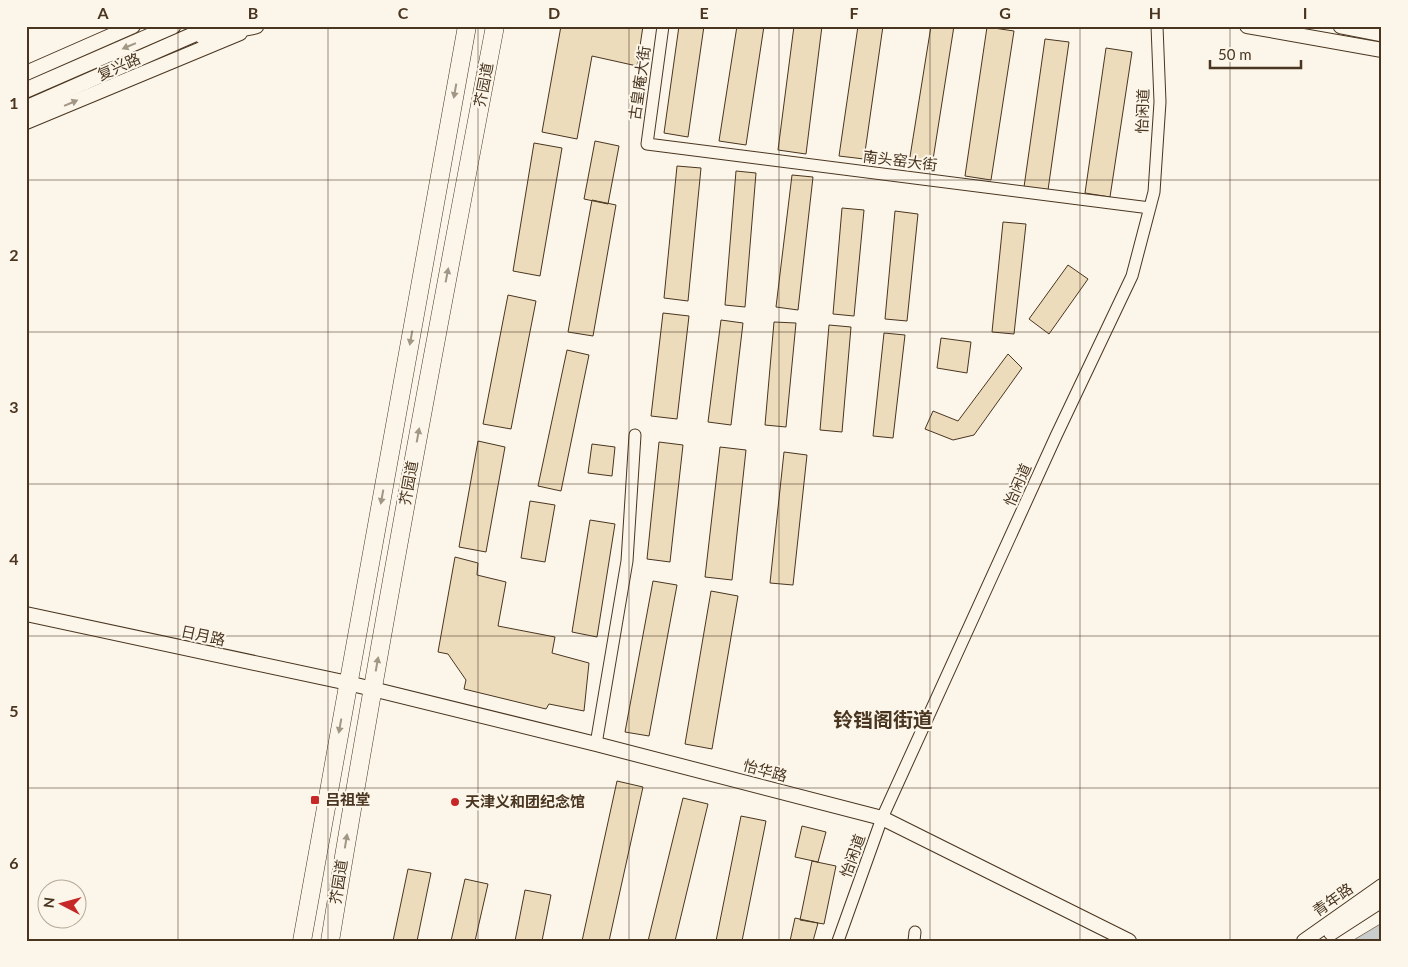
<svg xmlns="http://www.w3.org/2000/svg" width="1408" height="967" font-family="Lato,'Noto Sans SC',sans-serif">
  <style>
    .water { fill: #c9cecd; stroke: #887966 }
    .building { fill: #ecdcbc; stroke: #4a3520 }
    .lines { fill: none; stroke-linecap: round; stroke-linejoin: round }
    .minor-casing { stroke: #4a3520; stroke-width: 13 }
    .tertiary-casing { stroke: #4a3520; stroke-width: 16 }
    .secondary-casing { stroke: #4a3520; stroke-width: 17 }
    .primary-casing { stroke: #4a3520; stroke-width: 19 }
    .minor { stroke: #fbf6e9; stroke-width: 11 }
    .tertiary { stroke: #fbf6e9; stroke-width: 14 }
    .secondary { stroke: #fbf6e9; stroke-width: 15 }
    .primary { stroke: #fbf6e9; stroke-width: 18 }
    .oneway { fill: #a29684 }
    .grid { fill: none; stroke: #4a3520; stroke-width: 1; stroke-opacity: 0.55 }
    .poi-dot { fill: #c62828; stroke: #fbf6e9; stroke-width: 2 }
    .labels { text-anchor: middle; stroke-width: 4; stroke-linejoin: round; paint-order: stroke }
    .street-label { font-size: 15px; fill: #4a3520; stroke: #fbf6e9 }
    .poi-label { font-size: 15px; font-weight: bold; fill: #4a3520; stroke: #fbf6e9; text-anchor: start }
    .district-label { font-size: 20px; font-weight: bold; fill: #4a3520; stroke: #fbf6e9 }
    .neatline { fill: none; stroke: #4a3520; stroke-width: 2 }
    .grid-label { font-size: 16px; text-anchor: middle; font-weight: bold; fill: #4a3520 }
  </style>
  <rect width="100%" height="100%" fill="#fbf6e9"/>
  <path class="water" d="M1382,923V941H1352Z"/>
  <path class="building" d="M561,26H643L637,66L592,56L577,139L542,132Z
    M679,26H704L688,137L664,133Z
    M737,26H764L746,145L719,141Z
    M794,26H822L806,154L778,150Z
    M858,26H883L864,159L839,156Z
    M931,26H954L932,166L909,163Z
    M987,27L1014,31L991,180L965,176Z
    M1045,39L1069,42L1048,190L1024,187Z
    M1106,48L1132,52L1110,197L1085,193Z
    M595,141L619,146L608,204L584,199Z
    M534,143L562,148L540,276L513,271Z
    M677,166L701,168L688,301L664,298Z
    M736,171L756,173L745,307L725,305Z
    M792,175L813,177L798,310L776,307Z
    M592,200L616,205L593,336L568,332Z
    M842,208L864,210L854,316L833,314Z
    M895,211L918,214L907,321L885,319Z
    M1003,222L1026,224L1014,334L992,332Z
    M1068,265L1088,279L1049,334L1029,319Z
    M508,295L536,301L511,429L483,424Z
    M663,313L689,316L677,419L651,416Z
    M721,320L743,323L731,425L708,422Z
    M774,322L796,323L786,427L765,425Z
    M829,325L851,327L842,432L820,430Z
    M884,333L905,335L893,438L873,436Z
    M941,338L971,342L967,373L937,368Z
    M567,350L589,355L561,491L538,486Z
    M1008,354L1022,368L974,435L953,440L925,429L933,411L958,421Z
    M478,441L505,447L486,552L459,547Z
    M659,442L683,445L670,562L647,559Z
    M592,444L615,447L612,476L588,473Z
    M720,447L746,450L732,580L705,577Z
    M784,452L807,455L793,585L770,583Z
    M530,501L555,505L545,562L521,558Z
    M590,520L615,524L597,637L572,632Z
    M455,557L478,563L477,575L506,582L498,626L555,637L552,653L589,663L584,711L549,704L546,709L464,689L466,680L448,654L438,652Z
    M653,581L677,585L649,736L625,732Z
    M711,591L738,596L712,749L685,744Z
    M617,781L643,787L609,941H582Z
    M683,798L708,804L675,941H648Z
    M741,816L766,821L742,941H716Z
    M802,826L826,832L818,862L795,857Z
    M812,861L836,866L824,924L800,920Z
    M408,869L431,873L417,941H393Z
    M465,879L488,884L475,941H451Z
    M525,890L551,895L542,941H515Z
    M795,918L818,923L813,941H790Z"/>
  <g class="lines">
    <g class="minor-casing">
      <path id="minor" d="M663,26L647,144L1150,208
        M596,744L627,561L635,435
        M838,941L882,818L1056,436L1132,276L1154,192L1160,102L1157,26
        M914,941L915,932"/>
    </g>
    <g class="tertiary-casing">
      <path id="tertiary" d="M1247,26L1382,50
        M26,73L133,26
        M26,122L240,33
        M26,614L348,683L596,744L882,818L1129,941
        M1331,933L1382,900
        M1304,941L1382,886"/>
    </g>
    <g class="secondary-casing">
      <path id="secondary" d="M1341,26L1382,34
        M202,36L256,26
        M26,90L173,26
        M26,108L213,26"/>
    </g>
    <g class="primary-casing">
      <path id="primary" d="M302,941L467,26
        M330,941C380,635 437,331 495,26"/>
    </g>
    <use href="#minor" class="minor"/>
    <use href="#tertiary" class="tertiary"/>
    <use href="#secondary" class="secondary"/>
    <use href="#primary" class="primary"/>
  </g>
  <defs><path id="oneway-solid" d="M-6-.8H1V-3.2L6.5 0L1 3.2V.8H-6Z" transform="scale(1.25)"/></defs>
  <g class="oneway">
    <use href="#oneway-solid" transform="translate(129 46) rotate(157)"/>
    <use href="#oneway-solid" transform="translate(455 91) rotate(100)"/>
    <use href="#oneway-solid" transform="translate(71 103) rotate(-23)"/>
    <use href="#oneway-solid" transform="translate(447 275) rotate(-79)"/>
    <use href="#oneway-solid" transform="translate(411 338) rotate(100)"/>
    <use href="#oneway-solid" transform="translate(418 435) rotate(-80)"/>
    <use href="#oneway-solid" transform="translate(382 497) rotate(100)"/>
    <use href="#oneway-solid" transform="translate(377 664) rotate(-80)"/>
    <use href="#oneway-solid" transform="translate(340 726) rotate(100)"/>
    <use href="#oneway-solid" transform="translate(346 841) rotate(-81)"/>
  </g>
  <path class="grid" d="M178,26V941M328,26V941M478,26V941M629,26V941M779,26V941M930,26V941M1080,26V941M1230,26V941M26,180H1382M26,332H1382M26,484H1382M26,636H1382M26,788H1382"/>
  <g class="poi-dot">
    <rect x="310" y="795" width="10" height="10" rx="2.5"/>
    <circle cx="455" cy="802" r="5"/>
  </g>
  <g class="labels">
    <g class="street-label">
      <text transform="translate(119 67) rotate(-24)" y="5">复兴路</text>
      <text transform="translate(640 83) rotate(-82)" y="5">古皇庵大街</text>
      <text transform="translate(484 85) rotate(-79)" y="5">芥园道</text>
      <text transform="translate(1143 111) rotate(-88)" y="5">怡闲道</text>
      <text transform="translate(900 161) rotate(7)" y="5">南头窑大街</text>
      <text transform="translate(409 483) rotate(-80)" y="5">芥园道</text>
      <text transform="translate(1018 485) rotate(-66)" y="5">怡闲道</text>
      <text transform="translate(203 636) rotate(12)" y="5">日月路</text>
      <text transform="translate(765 771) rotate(15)" y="5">怡华路</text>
      <text transform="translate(853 856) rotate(-70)" y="5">怡闲道</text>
      <text transform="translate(339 882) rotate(-81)" y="5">芥园道</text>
      <text transform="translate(1333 900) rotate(-35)" y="5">青年路</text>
    </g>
    <g class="poi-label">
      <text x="325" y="805">吕祖堂</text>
      <text x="465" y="807">天津义和团纪念馆</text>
    </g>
    <g class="district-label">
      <text x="883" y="727">铃铛阁街道</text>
    </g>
  </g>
  <rect width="1408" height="967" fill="none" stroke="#fbf6e9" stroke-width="55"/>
  <g transform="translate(62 904) rotate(276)"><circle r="24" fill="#fbf6e9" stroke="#b4a999"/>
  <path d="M0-4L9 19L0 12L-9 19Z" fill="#c62828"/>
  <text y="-8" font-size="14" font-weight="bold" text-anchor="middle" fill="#4a3520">N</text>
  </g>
  <path d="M1210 60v8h91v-8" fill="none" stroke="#4a3520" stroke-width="2.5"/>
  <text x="1218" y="60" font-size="15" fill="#4a3520" stroke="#fbf6e9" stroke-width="4" paint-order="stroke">50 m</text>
  <rect x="28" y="28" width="1352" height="912" class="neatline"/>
  <g class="grid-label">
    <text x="103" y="19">A</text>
    <text x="253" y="19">B</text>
    <text x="403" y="19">C</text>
    <text x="554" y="19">D</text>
    <text x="704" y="19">E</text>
    <text x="854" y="19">F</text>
    <text x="1005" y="19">G</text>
    <text x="1155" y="19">H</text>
    <text x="1305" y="19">I</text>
    <text x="14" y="109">1</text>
    <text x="14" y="261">2</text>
    <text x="14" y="413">3</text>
    <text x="14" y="565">4</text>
    <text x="14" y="717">5</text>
    <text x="14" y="869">6</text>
  </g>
</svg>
